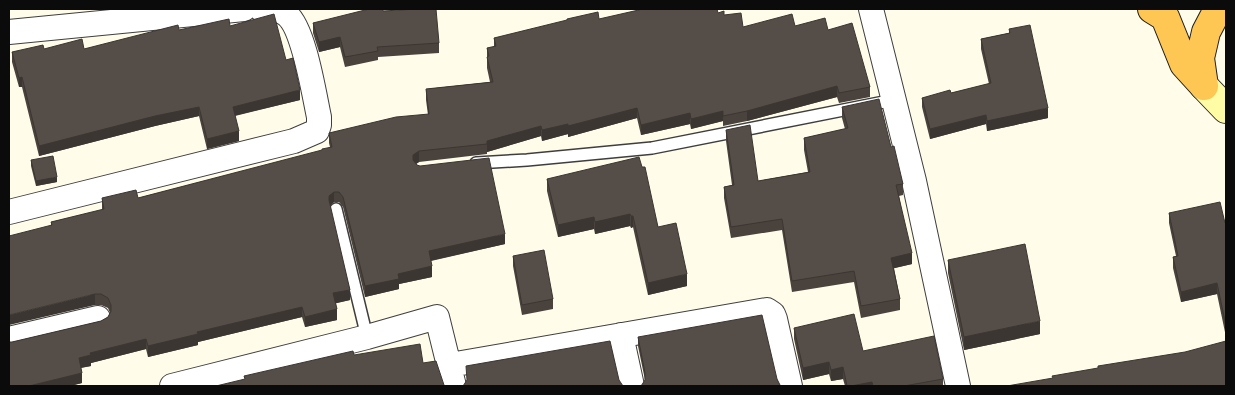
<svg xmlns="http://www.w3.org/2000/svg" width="1235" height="395" font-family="Merriweather,serif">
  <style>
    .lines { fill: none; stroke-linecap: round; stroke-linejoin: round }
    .service-casing { stroke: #3e3e3e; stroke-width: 14 }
    .minor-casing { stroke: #3e3e3e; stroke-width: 26 }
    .secondary-casing { stroke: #2d2d2d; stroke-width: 30 }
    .trunk-casing { stroke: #1c1c1c; stroke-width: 30 }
    .service { stroke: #fff; stroke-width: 11 }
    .minor { stroke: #fff; stroke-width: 24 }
    .secondary { stroke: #fffca5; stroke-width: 28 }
    .trunk { stroke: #fec652; stroke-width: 28 }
    .wall { fill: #49423d }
    .shaded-wall { fill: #3c3632 }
    .building { fill: #554d47; stroke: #3c3632 }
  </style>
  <rect width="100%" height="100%" fill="#fffcea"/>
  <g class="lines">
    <g class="service-casing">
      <path id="service" d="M476,163L527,160L652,148L894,100
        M336,209L367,337"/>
    </g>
    <g class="minor-casing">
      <path id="minor" d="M871,9L914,181L958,386
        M9,32L244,9
        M9,212L294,141L317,131L319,125V117C314,94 304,29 287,15C279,8 270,9 261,9
        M621,335L632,386
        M9,339L98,318
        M450,365L767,310L773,314L775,319L790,386
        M172,386L367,337L437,317L454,386"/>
    </g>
    <g class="secondary-casing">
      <path id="secondary" d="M1204,86L1226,109"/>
    </g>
    <g class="trunk-casing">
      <path id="trunk" d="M1152,9L1165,17L1184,64L1204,86
        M1204,86L1200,58L1206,32L1217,11L1220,9"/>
    </g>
    <use href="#service" class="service"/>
    <use href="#minor" class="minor"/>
    <use href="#secondary" class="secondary"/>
    <use href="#trunk" class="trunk"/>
  </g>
  <path class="wall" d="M383,11L439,43V53L378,57V60L345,67L340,47L319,52L313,33V23Z
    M718,13L724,15L743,27L795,26L828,30L870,87V97L839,103L837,97L747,121L723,126V121L691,129L690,124L641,135L637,118L568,137V134L542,141L541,136L487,152V154L419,162L416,164L505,244L431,261L432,277L399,284V289L365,297L343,207L339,202H334L330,206L350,300L336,303L337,320L305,327L302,317L198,342V345L148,357L146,349L91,363V366L81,368L82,383L70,386H9L12,342L101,321L108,317L110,313L108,308L101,305H95L51,226V222L102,210V198H138L322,151L330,147L329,143V133L428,115L426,100V89L490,82L487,68V48L494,47V38L599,19Z
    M230,26L286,60L300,100L235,116L239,141L207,149L199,116L155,126L39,156L22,87H19L12,62V52L44,49H84L179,30Z
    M1009,29L1048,118L987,131L986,124L930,139L922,107V98L951,93L989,84L981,49V39L1009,33Z
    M842,107L891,147L903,184V195L899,196L912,264L894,268L900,299V310L861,318L854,282L792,292L782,230L731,238L724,198V187L732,185L726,141V130L758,181L808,172L804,150V138L845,129L842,118Z
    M31,160L57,182L36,186L31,166Z
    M642,167L658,227L687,286L648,295L633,227L631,228L630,226L595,234L594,229L558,237L547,191V179Z
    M1169,213L1226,223V337L1217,294L1181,302L1173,268V257L1176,256L1169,223Z
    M513,256L553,299V309L522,315L513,266Z
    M948,260L1040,334L964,350L948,273Z
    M794,328L943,379V386H845L843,379L831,381L829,374L803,380L794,339Z
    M638,337L777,379L780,386L645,380L638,346Z"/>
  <path class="shaded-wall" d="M340,37V47L319,52V42Z
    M22,77V87H19V78Z
    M837,86V97L747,121V111Z
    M300,90V100L233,116V107Z
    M199,107V116L155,126L39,156V146L155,116Z
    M637,108V118L568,137V126Z
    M1048,108V118L987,131V121Z
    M723,111V121L691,129V119Z
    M690,113V124L641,135V125Z
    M986,115V124L930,139V129Z
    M568,124V134L542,141V130Z
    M541,126V136L487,152V141Z
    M239,131V141L207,149V139Z
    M419,151V162L413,166V155Z
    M57,177V182L36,186V181Z
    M334,192V202L329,206V196Z
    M630,214V226L595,234V222Z
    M631,216H633V227L631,228Z
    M594,217V229L558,237V225Z
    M505,234V244L429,261V251Z
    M912,253V264L891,269V258Z
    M432,266V277L399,284V289L365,297V286L398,274Z
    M687,274V286L648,295V283Z
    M1217,283V294L1181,302V292Z
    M350,290V300L333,304V293Z
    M95,294V305L9,325V315Z
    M302,307V317L198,342V345L148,357V346L197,332Z
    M337,309V320L305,327V317Z
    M1040,321V334L964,350V337Z
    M146,339V349L91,363V366L79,368V358L90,353Z
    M829,362V374L803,380V368Z
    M843,367V379L831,381V370Z
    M82,373V383L70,386H29Z
    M872,382V386H851Z"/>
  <path class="building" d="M369,9H383V11L417,9H436L439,43L377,47L378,51L345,57L340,37L319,42L313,23Z
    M643,9H717L718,13L724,11V15L741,13L743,27L792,14L795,26L825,18L828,30L852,23L870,87L839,93L837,86L747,111L723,116V111L691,119L690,113L641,125L637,108L568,126V124L542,130L541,126L487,141V144L419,151L413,155V160L417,165L420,166L489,158L505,234L429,251L432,266L398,274L399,279L365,286L343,197L339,192H334L329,196V200L350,290L333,293L337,309L305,317L302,307L197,332L198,334L148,346L146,339L90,353L91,355L79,358L82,373L29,386H9V342H12L101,321L108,317L111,311V305L108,298L101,294H95L9,315V236L52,225L51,222L104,209L102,198L136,190L138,198L322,150V149L332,147L329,133L396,117L429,114L426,89L493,82L487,57L489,56L487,48L496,46L494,38L567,20V19L598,12L599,19Z
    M274,14L286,60L293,58L300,90L233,107L239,131L207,139L199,107L155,116L39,146L22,77L19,78L12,52L43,45L44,49L82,39L84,49L178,25L179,30L229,19L230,26Z
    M1030,25L1048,108L987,121L986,115L930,129L922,98L950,90L951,93L991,83L981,39L1010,33L1009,29Z
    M879,99L891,147L894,146L903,184L896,185L912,253L891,258L900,299L861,306L854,271L792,281L782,219L731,227L724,187L734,185L726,130L750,125L758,181L810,172L804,138L848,128L842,107Z
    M53,156L57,177L36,181L31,160Z
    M639,157L642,167H645L658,227L676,223L687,274L648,283L633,216H631L630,214L595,222L594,217L558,225L547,179Z
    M1220,202L1225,223H1226V326L1217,283L1181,292L1173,257L1178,256L1169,213Z
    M1025,244L1040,321L964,337L948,260Z
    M544,250L553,299L522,305L513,256Z
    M854,314L863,351L934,336L943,379L904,386H873L872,382L851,386H847L843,367L831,370L829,362L803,368L794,328Z
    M762,315L777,379L780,385L778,386H641L645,380V373L638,337Z
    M610,341L619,380L623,386H463L467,380L466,366Z
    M1226,341V386H1007L1053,378L1052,376L1098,368V366L1185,352Z
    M420,344L423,363L436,361L444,385L445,386H216L245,379L244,376L353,351L354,355Z"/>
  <rect width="1235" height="395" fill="none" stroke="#0b0b0b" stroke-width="20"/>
</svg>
